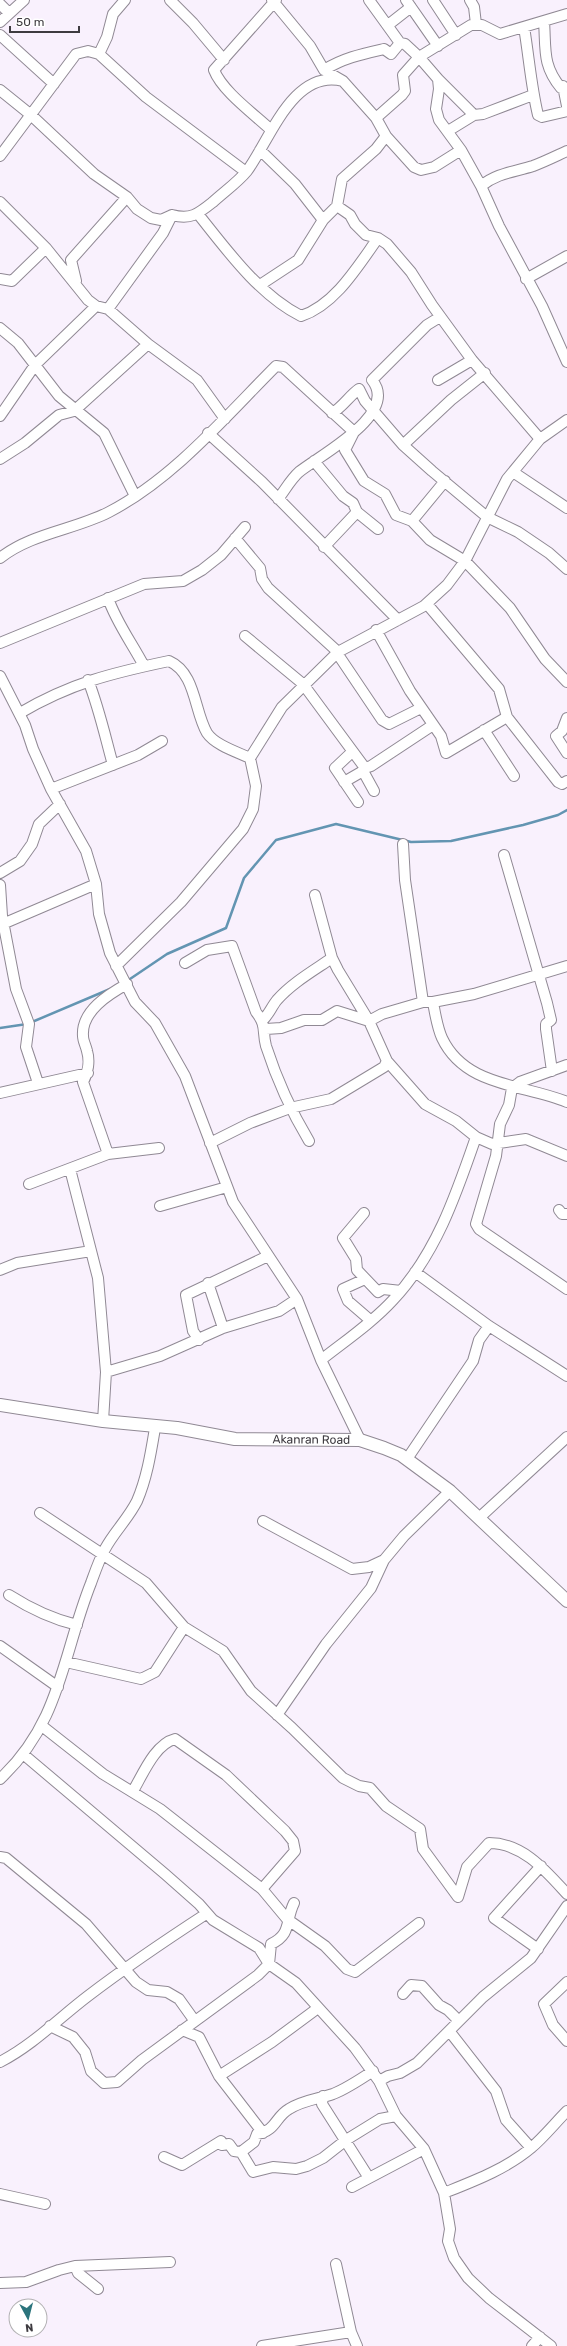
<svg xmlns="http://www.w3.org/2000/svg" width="567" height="2346" font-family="Rubik,sans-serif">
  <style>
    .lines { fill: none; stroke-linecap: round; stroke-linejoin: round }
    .stream { stroke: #6395b2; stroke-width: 2.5 }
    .minor-casing { stroke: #908994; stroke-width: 12 }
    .major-casing { stroke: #908994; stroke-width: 14 }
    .minor { stroke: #fff; stroke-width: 10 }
    .major { stroke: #fff; stroke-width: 12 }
    .labels { text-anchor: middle; stroke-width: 4; stroke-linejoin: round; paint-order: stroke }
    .street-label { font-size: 12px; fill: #3e3b40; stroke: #fff }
  </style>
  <rect width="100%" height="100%" fill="#f9f1fd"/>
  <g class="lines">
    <path class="stream" d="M127,981L167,954L226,928L244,878L276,840L336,824L411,842L451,841L523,825L558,815L567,810
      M32,1022L110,989
      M0,1028L27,1024"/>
    <g class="minor-casing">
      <path id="minor" d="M170,0L193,23L224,60
        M272,0L310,46L324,70L343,81L376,118L386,136L414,167L421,170L434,167L461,150
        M369,0L400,43L405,44L419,57L438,79L439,89L436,109L439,120L461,150L481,186L499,226L542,306L567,362
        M406,0L438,46
        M433,0L456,35
        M470,0L474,7L476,24
        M0,4L9,13
        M544,21C546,49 542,65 561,88L563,86L567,106
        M0,22L24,0
        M388,25L411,7
        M524,27C529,57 531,86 538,115L542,117L567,111
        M0,35L54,84
        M99,54L107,37L113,14L125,0
        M324,70C343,58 362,54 384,49L391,54L400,43
        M438,79L474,115
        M0,90L31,115L94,174L127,197L137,209L151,218L161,220L172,215
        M376,118L402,95L405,91L403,75L419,57L471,25H482L500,34L567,14
        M271,130C254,114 222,91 214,70L276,0
        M448,131L474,115L483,114L533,95
        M260,150L295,184L323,220
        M0,156L76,54L88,51L99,54L146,97L246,172
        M481,186C497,173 514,172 533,166C544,162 556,156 567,151
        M0,202L46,248L88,300L96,306L108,309L148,344L197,380L225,419
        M337,206L350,215L355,224L366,235L378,238L387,244L411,272L432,305L472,360L540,439
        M198,214C226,249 259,295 301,316C335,305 358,266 378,238
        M0,279L12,281L46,248
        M526,279L567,256
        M76,281L71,260L127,197
        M260,285L298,260L323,220L337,206L342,179L376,149L386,136
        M108,309L163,233L172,215C191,220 198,214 213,202C224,192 238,182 247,171C270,140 293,68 343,81
        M0,328L18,343L59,396L104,433L135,496
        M438,380L472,360
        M332,413C341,409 350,395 359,389L365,401L403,445L432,471L487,517L518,532L549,553L567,569
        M0,416L35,365L96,306
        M208,433L262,482L398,620
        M403,445L451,400L485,373
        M0,459L25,443L59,415L74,411L148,344
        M314,461L343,496L353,503L357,512L378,529
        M513,472L567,508
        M278,499C285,490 291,479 299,472C320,455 400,414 372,380L427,325L440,317
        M412,521L445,481
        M235,538L260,568L262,579L268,588L338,652
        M324,547L357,512
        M0,558C32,533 74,530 109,512C174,478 225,417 276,366L283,367L354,432L345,450L364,481L385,494L396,515L412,521L430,540L465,561L510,608L545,659L567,682
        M108,598C116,622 132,643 144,666
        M427,604L499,689L507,717L558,782L562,784L567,781
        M376,630L410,691L441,736L446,753L507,717
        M245,636L303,684L365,768
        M0,643L144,584L183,581L202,570L221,555L245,527
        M337,653L382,720L389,724L421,708
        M0,676L25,725L33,749L51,789L86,851L96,884L99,914L110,953L135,1002L155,1023L185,1076L233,1202L297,1299L321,1360L360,1440
        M88,680C99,708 105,736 113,765
        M20,713C71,683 112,673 169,661C196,673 194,711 207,733C215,745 237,752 250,758
        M567,718L562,731L556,736L567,753
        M484,730L514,776
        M352,752L335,768L358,802
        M365,768L371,766L433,725
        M365,768L363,771L374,791
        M344,782L363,771
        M51,789L138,755L162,741
        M403,844L405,880L423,1002
        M504,855L547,1003L551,1020L546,1024V1029L552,1071
        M0,873L20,861L32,844L39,824L60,804
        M0,885L2,916L16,989L29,1024L26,1047L38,1083
        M315,895L332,958L338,970L369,1021L387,1061L425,1104L456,1121L476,1137L492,1144L526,1139L567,1156
        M5,923L96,884
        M185,963L207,950L232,946L256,1012C267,1026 262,1031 266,1046C277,1080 291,1111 309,1141
        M116,966L181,902L243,829L253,809L256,786L250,758L282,707L338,652L424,606L447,585L465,561L507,479L540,439L567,420
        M433,1002C435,1013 437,1027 442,1038C465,1087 523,1084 567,1102
        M263,1020C269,1014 272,1006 277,1000C292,983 313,971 332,958
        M266,1029L281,1028L304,1020H322L337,1011L369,1021L382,1014L423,1002H433L474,994L567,966
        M567,1065L520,1082L512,1088L509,1105L500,1124L496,1156L476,1224L479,1229L567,1289
        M0,1093L88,1073
        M210,1143L250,1123L290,1108L331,1099L384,1067L387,1061
        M108,1154L83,1082C88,1073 90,1061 87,1051C86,1046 83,1041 83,1036C81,1011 109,994 127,984
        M70,1169L98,1278L106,1372L103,1421
        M29,1184L108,1154L159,1148
        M160,1206L227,1187
        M559,1210L562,1214H567
        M364,1213L343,1238L356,1259L357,1270L378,1292L383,1289L401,1291
        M0,1270L17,1263L91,1251
        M415,1272L489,1326L567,1376
        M365,1279L343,1289L348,1301L370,1320
        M208,1283L223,1328
        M199,1340L193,1331L186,1295L268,1256
        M321,1360C345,1341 372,1323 393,1300C436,1254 456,1195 476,1137
        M106,1372L160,1356L223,1328L279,1311L297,1299
        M407,1459L473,1361L479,1340L489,1326
        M40,1513L146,1583L184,1627L223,1651L251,1691L292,1728L343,1778L359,1786L370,1788L386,1806L420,1829L423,1849L458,1897
        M479,1518L567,1437
        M263,1521L352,1569L369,1567L384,1560
        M9,1595C31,1609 52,1619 77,1625
        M0,1646L58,1687
        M66,1662L141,1679L155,1672L184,1627
        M277,1715L326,1644L371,1588L384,1560L404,1536L450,1491
        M42,1726L103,1774L160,1809L262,1889L287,1919L325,1946L347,1969L355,1972L419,1923
        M23,1754L165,1874L199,1904L213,1920L259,1948L269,1964L296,1983L355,2048L379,2081L396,2116L424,2149L444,2193L450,2229L448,2241L454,2258L468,2278L489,2298L551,2346
        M0,1779C61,1722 62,1656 91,1583C95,1572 99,1560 105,1549C114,1532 128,1519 137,1501C147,1478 151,1452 155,1428
        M133,1791C143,1774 155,1744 175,1739L226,1775L285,1831L293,1841L295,1851L262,1889
        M0,1857L6,1858L86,1924L136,1982L148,1990L167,1992L179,1999L194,2020
        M458,1897L467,1867L489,1843C523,1843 546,1871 567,1894
        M538,1949L494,1918L541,1866
        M567,1982L544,2004L553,2025L567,2041
        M403,1994L411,1985L422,1986L439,2005L448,2010L459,2021
        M50,2026L73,2037L85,2052L91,2071L104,2083L117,2082L142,2060L258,1975L269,1964L271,1944C292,1934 285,1921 294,1903
        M182,2030L199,2037L219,2076L263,2133
        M450,2032L496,2091L506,2120L531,2148
        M0,2062C33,2045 59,2018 88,1996C126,1967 166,1940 206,1914
        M219,2076L272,2042L318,2008
        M379,2081L388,2076L400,2073L417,2063L483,1997L531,1958L567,1906
        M323,2096L322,2104L369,2178
        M241,2152L253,2172L273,2167L296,2169L307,2166L323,2158L346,2140L380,2119L396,2116
        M164,2157L182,2165L221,2141L222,2145L229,2144L234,2151L241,2152L254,2142L257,2134C276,2131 275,2117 289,2109C303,2100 318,2099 333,2094C346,2089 361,2079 373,2071
        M352,2187L424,2149
        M444,2193C474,2181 506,2169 531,2148C544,2137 555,2123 567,2111
        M0,2194L45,2204
        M336,2264L351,2332L357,2346
        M75,2266L78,2273L98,2289
        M0,2283L26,2282L59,2270L75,2266L170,2262
        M262,2346L351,2332
        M532,2346L540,2337"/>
    </g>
    <g class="major-casing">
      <g id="major">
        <path id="s1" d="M0,1405L103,1421L177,1428L235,1439L360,1440L384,1448L401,1455L450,1491L567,1601"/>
      </g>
    </g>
    <use href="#minor" class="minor"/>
    <use href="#major" class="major"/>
  </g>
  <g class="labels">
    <g class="street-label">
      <text dy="4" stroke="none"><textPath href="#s1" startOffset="314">Akanran Road</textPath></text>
    </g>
  </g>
  <g transform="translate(28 2318) rotate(173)"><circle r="19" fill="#ffffff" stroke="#b2b1b3"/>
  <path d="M0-3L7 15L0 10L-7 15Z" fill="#2b747c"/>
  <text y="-6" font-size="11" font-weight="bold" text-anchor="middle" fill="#3e3b40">N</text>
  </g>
  <path d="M10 26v6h69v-6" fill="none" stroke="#3e3b40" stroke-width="2"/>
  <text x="16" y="26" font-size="12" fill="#3e3b40" stroke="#ffffff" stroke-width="3" paint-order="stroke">50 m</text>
</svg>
